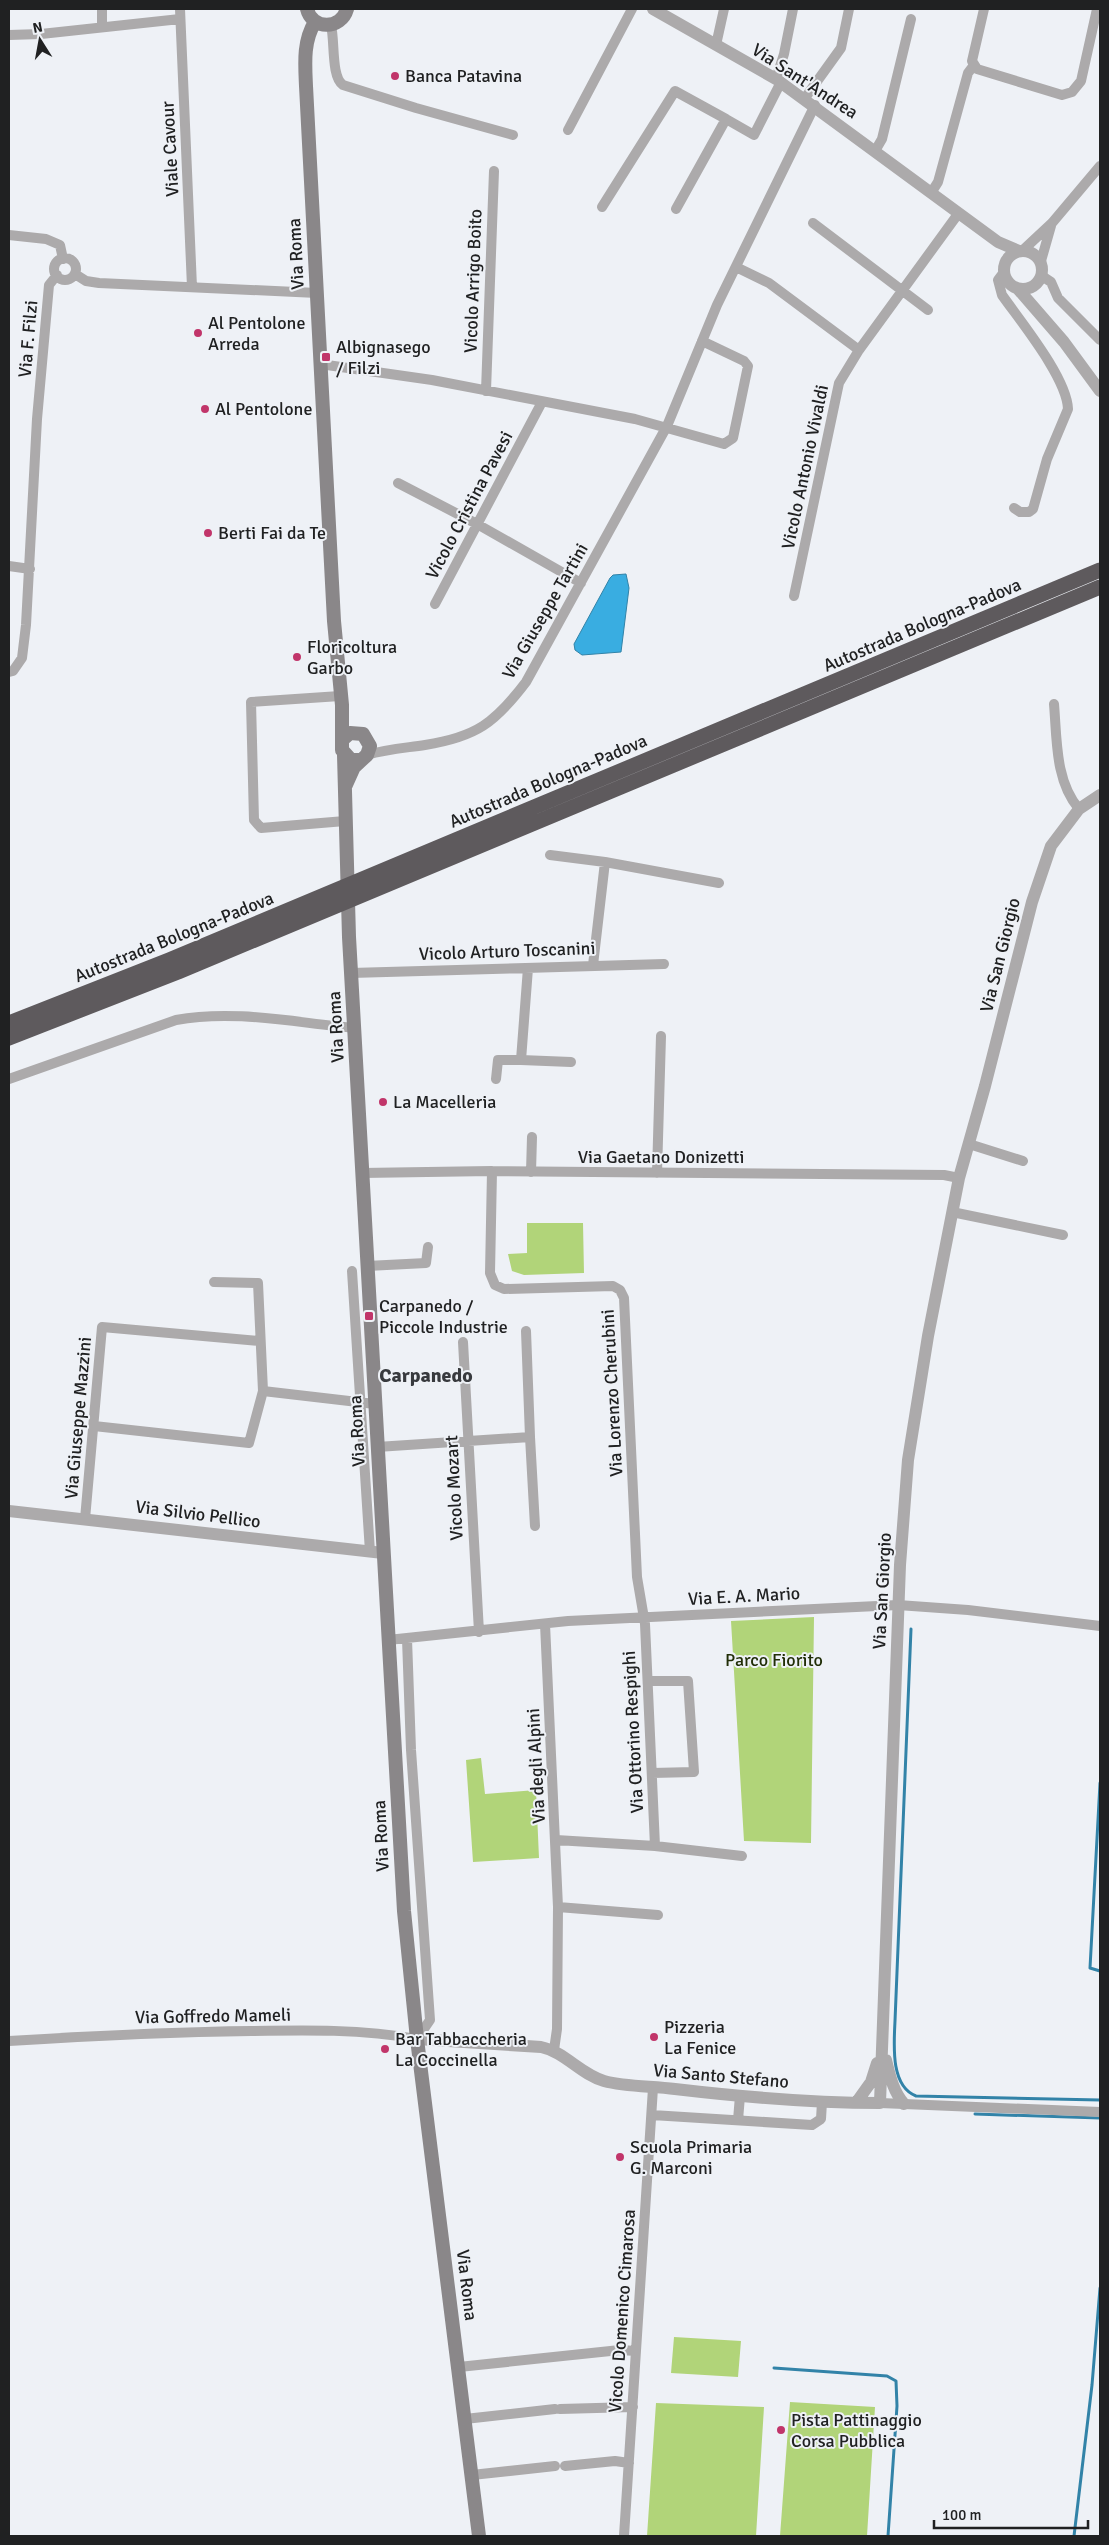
<svg xmlns="http://www.w3.org/2000/svg" width="1109" height="2545" font-family="Signika,sans-serif">
  <style>
    .green { fill: #b1d479 }
    .water { fill: #39ade1; stroke: #3283a8 }
    .lines { fill: none; stroke-linecap: round; stroke-linejoin: round }
    .stream { stroke: #3283a8; stroke-width: 3 }
    .minor { stroke: #acaaab; stroke-width: 10 }
    .tertiary { stroke: #acaaab; stroke-width: 12 }
    .secondary { stroke: #8a8789; stroke-width: 14 }
    .motorway { stroke: #5e5a5d; stroke-width: 15 }
    .poi-dot { fill: #c1356a; stroke: #eef1f6; stroke-width: 2 }
    .labels { text-anchor: middle; stroke-width: 4; stroke-linejoin: round; paint-order: stroke }
    .poi-label { font-size: 18px; fill: #202122; stroke: #eef1f6; text-anchor: start }
    .street-label { font-size: 18px; fill: #202122; stroke: #eef1f6 }
    .park-label { font-size: 18px; fill: #212e07; stroke: #eef1f6 }
    .quarter-label { font-size: 20px; font-weight: bold; fill: #383a3e; stroke: #eef1f6 }
  </style>
  <rect width="100%" height="100%" fill="#eef1f6"/>
  <path class="green" d="M527,1223H583L584,1273L524,1275L512,1271L508,1254L527,1253Z
    M814,1617L811,1843L744,1841L731,1621Z
    M481,1758L485,1794L536,1790L539,1858L473,1862L466,1760Z
    M674,2337L741,2341L738,2377L671,2373Z
    M790,2402L875,2407L867,2536H780Z
    M656,2403L764,2407L756,2536H647Z"/>
  <path class="water" d="M626,574L629,588L621,652L582,655L575,650L574,644L610,578L613,575Z"/>
  <g class="lines">
    <path class="stream" d="M911,1629L895,2021C894,2044 890,2086 916,2096L1100,2100
      M1100,1783L1090,1968L1100,1971
      M975,2114L1100,2118
      M774,2368L887,2376L896,2381L897,2406L888,2536
      M1074,2536L1092,2385L1100,2288"/>
    <path class="minor" d="M180,9L192,287
      M984,9L972,61L977,69L1062,95L1072,92L1081,81L1097,9
      M331,25C335,41 331,77 343,85L416,108L513,135
      M102,27V9
      M9,35L41,34L180,19
      M716,45L724,9
      M776,79L784,54L793,9
      M805,98L841,48L849,9
      M726,119L754,135L781,82
      M568,130L632,9
      M875,151L882,139L911,19
      M931,193L938,182L968,73L974,65
      M602,207L675,91L726,119L676,209
      M813,223L928,310
      M9,235L46,239L60,245L63,259
      M1022,251L1052,223L1100,166
      M54 269a11 11 0 1 1 22 0a11 11 0 1 1-22 0Z
      M1041,261L1051,226
      M736,267L769,283L859,350
      M1004,272L998,280L1002,295C1021,322 1067,378 1068,409L1047,459L1033,509L1029,512H1020L1014,508
      M75,274L86,281L99,283L317,293
      M1042,276L1051,282L1058,298L1100,340
      M320,364L432,380L635,419L724,444L733,438L748,366L744,361L702,341
      M486,391L494,171
      M398,483L477,524L581,583
      M9,566L30,569
      M794,596L839,383L859,350L958,214
      M435,604L542,402
      M9,672L13,671L22,658L26,625L37,419L49,285L57,275
      M340,696L251,702L254,820L261,828L345,821
      M1054,704C1057,739 1055,781 1079,809
      M367,755C387,749 405,748 425,745C476,737 495,723 526,682L667,426L717,305L815,105
      M550,855L605,862L719,883
      M593,965L605,862
      M528,968L521,1060L571,1062
      M351,973L664,964
      M9,1079L176,1020C235,1009 296,1023 355,1028
      M496,1079L498,1060H521
      M969,1144L1023,1161
      M492,1171L490,1273L495,1285L504,1289L613,1286L620,1290L624,1298L637,1577L645,1624L655,1846
      M531,1172L532,1137
      M362,1173L492,1171L944,1175L959,1178
      M657,1173L661,1036
      M952,1212L1063,1235
      M367,1266L426,1263L428,1247
      M352,1271L370,1552
      M214,1282L258,1283L263,1391
      M463,1342L479,1632
      M94,1426L249,1443L263,1391L375,1404
      M530,1437L535,1526
      M377,1447L530,1437L526,1331
      M85,1519L102,1327L260,1341
      M545,1624L558,1907L557,2029L554,2050
      M388,1640L568,1621L898,1605L968,1610L1100,1626
      M648,1681H688L694,1772L652,1773
      M556,1840L655,1846L742,1856
      M558,1907L658,1915
      M9,2041C90,2036 170,2032 251,2031C306,2030 362,2029 417,2039L430,2020L411,1750L407,1639
      M880,2103L1100,2112
      M652,2115L812,2125L821,2119L822,2102
      M738,2120L740,2096
      M459,2367L620,2350L636,2351
      M560,2409L633,2407
      M465,2419L555,2409
      M565,2466L615,2461L629,2463
      M472,2475L555,2466
      M624,2536L653,2088"/>
    <path class="tertiary" d="M653,9L776,79L998,242L1019,251
      M1004 270a19 19 0 1 1 38 0a19 19 0 1 1-38 0Z
      M1018,289L1064,342L1100,391
      M9,1511L383,1553
      M417,2039L541,2047C565,2052 580,2074 604,2081C626,2087 652,2086 675,2089C743,2097 811,2103 880,2103L900,1565L908,1460L928,1336L959,1178L985,1086L1032,902L1051,846L1079,809L1100,795
      M886,2060C890,2076 893,2091 904,2104
      M856,2103L871,2082L877,2063"/>
    <path class="secondary" d="M307,9C312,30 341,30 347,9
      M315,22C303,41 305,64 306,86L334,621L342,705V740
      M344,755L349,937L404,1911L417,2039L479,2536
      M345,787L354,767L367,755L370,746L363,734L350,733L342,740V750L351,760H360"/>
    <path class="motorway" d="M9,1023L169,960L1100,570
      M9,1038L178,972L1100,587"/>
  </g>
  <g class="poi-dot">
    <circle cx="395" cy="76" r="5"/>
    <circle cx="198" cy="333" r="5"/>
    <rect x="321" y="352" width="10" height="10" rx="2.5"/>
    <circle cx="205" cy="409" r="5"/>
    <circle cx="208" cy="533" r="5"/>
    <circle cx="297" cy="657" r="5"/>
    <circle cx="383" cy="1102" r="5"/>
    <rect x="364" y="1311" width="10" height="10" rx="2.5"/>
    <circle cx="654" cy="2037" r="5"/>
    <circle cx="385" cy="2049" r="5"/>
    <circle cx="620" cy="2157" r="5"/>
    <circle cx="781" cy="2430" r="5"/>
  </g>
  <g class="labels">
    <g class="poi-label">
      <text x="405" y="82">Banca Patavina</text>
      <text x="208" y="329">Al Pentolone<tspan x="208" dy="21">Arreda</tspan></text>
      <text x="336" y="353">Albignasego<tspan x="336" dy="21">/ Filzi</tspan></text>
      <text x="215" y="415">Al Pentolone</text>
      <text x="218" y="539">Berti Fai da Te</text>
      <text x="307" y="653">Floricoltura<tspan x="307" dy="21">Garbo</tspan></text>
      <text x="393" y="1108">La Macelleria</text>
      <text x="379" y="1312">Carpanedo /<tspan x="379" dy="21">Piccole Industrie</tspan></text>
      <text x="664" y="2033">Pizzeria<tspan x="664" dy="21">La Fenice</tspan></text>
      <text x="395" y="2045">Bar Tabbaccheria<tspan x="395" dy="21">La Coccinella</tspan></text>
      <text x="630" y="2153">Scuola Primaria<tspan x="630" dy="21">G. Marconi</tspan></text>
      <text x="791" y="2426">Pista Pattinaggio<tspan x="791" dy="21">Corsa Pubblica</tspan></text>
    </g>
    <g class="street-label">
      <text transform="translate(805 81) rotate(33)" y="6">Via Sant'Andrea</text>
      <text transform="translate(170 149) rotate(-93)" y="6">Viale Cavour</text>
      <text transform="translate(296 254) rotate(-93)" y="6">Via Roma</text>
      <text transform="translate(473 281) rotate(-88)" y="6">Vicolo Arrigo Boito</text>
      <text transform="translate(28 339) rotate(-85)" y="6">Via F. Filzi</text>
      <text transform="translate(805 467) rotate(-78)" y="6">Vicolo Antonio Vivaldi</text>
      <text transform="translate(469 505) rotate(-62)" y="6">Vicolo Cristina Pavesi</text>
      <text transform="translate(545 611) rotate(-60)" y="6">Via Giuseppe Tartini</text>
      <text transform="translate(922 625) rotate(-23)" y="6">Autostrada Bologna-Padova</text>
      <text transform="translate(548 781) rotate(-23)" y="6">Autostrada Bologna-Padova</text>
      <text transform="translate(174 937) rotate(-22)" y="6">Autostrada Bologna-Padova</text>
      <text transform="translate(507 951) rotate(-2)" y="6">Vicolo Arturo Toscanini</text>
      <text transform="translate(1000 955) rotate(-76)" y="6">Via San Giorgio</text>
      <text transform="translate(336 1027) rotate(-93)" y="6">Via Roma</text>
      <text x="661" y="1163">Via Gaetano Donizetti</text>
      <text transform="translate(612 1393) rotate(-93)" y="6">Via Lorenzo Cherubini</text>
      <text transform="translate(78 1418) rotate(-85)" y="6">Via Giuseppe Mazzini</text>
      <text transform="translate(357 1431) rotate(-93)" y="6">Via Roma</text>
      <text transform="translate(454 1488) rotate(-93)" y="6">Vicolo Mozart</text>
      <text transform="translate(198 1514) rotate(7)" y="6">Via Silvio Pellico</text>
      <text transform="translate(882 1591) rotate(-87)" y="6">Via San Giorgio</text>
      <text transform="translate(744 1596) rotate(-3)" y="6">Via E. A. Mario</text>
      <text transform="translate(633 1732) rotate(-93)" y="6">Via Ottorino Respighi</text>
      <text transform="translate(536 1766) rotate(-93)" y="6">Via degli Alpini</text>
      <text transform="translate(381 1836) rotate(-93)" y="6">Via Roma</text>
      <text transform="translate(213 2016) rotate(-1)" y="6">Via Goffredo Mameli</text>
      <text transform="translate(721 2076) rotate(5)" y="6">Via Santo Stefano</text>
      <text transform="translate(467 2285) rotate(83)" y="6">Via Roma</text>
      <text transform="translate(622 2311) rotate(-86)" y="6">Vicolo Domenico Cimarosa</text>
    </g>
    <g class="park-label">
      <text x="774" y="1666">Parco Fiorito</text>
    </g>
    <g class="quarter-label">
      <text x="426" y="1382">Carpanedo</text>
    </g>
  </g>
  <rect width="1109" height="2545" fill="none" stroke="#202122" stroke-width="20"/>
  <g transform="translate(40 40) rotate(349)" stroke="#eef1f6" stroke-width="4" paint-order="stroke">
  <path d="M0-4L9 19L0 12L-9 19Z" fill="#202122"/>
  <text y="-8" font-size="14" font-weight="bold" text-anchor="middle" fill="#202122">N</text>
  </g>
  <path d="M934 2520v8h154v-8" fill="none" stroke="#202122" stroke-width="2.5"/>
  <text x="942" y="2520" font-size="15" fill="#202122" stroke="#eef1f6" stroke-width="4" paint-order="stroke">100 m</text>
</svg>
